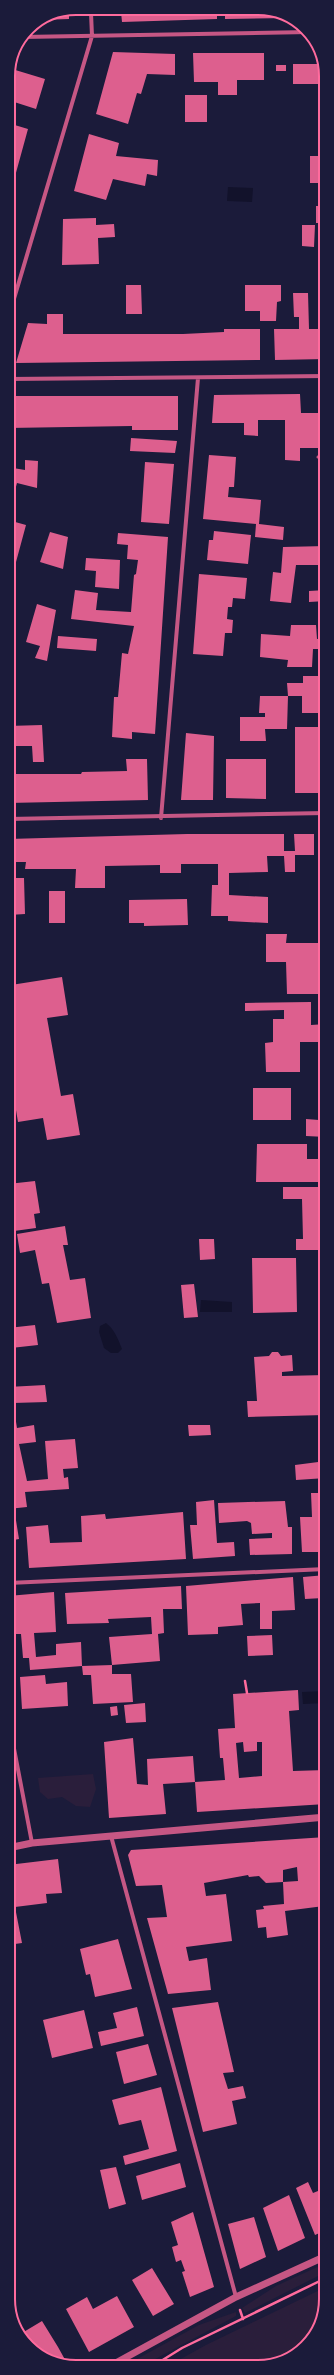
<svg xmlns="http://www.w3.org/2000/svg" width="334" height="2375" font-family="Figtree,sans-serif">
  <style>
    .green { fill: #2a1e3b }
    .water { fill: #12122b }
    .building { fill: #dd5f8e; fill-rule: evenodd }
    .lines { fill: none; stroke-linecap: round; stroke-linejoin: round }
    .path { stroke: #ff6b9d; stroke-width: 2.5 }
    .service { stroke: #c65784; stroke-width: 3 }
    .minor { stroke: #c65784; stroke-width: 4 }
    .tertiary { stroke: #c65784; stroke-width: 7 }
    .rim { fill: none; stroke: #ff6b9d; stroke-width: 2 }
  </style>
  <rect width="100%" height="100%" fill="#1b1b3a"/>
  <path class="green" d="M93,1774L96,1789L90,1807L76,1806L62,1797L48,1799L40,1792L38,1778Z
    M326,2263V2272L245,2313L242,2308L276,2286Z
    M326,2287V2299L309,2344L288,2360L263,2367L168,2366L206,2345Z
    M236,2312V2316L142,2366L126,2365L199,2325Z"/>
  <path class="water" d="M228,187L253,188L252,202L227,201Z
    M201,1300L232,1302V1312H200Z
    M106,1323C115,1330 118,1339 122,1349L118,1353H111L104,1348L99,1332L100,1326Z
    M326,1691V1703L303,1704L302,1692Z"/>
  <path class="building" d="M276,10L288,18L225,19V11Z
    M217,11V19L122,22L121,12Z
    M50,13H69V19L40,20Z
    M113,52L175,54V75L147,74L141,94L137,93L128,124L96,114Z
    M193,53H264V80H237V95H218V82H194Z
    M293,64H323V84H293Z
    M276,65H286V71H276Z
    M12,69L45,79L36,109L8,100V83Z
    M185,95H207V122H185Z
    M8,123L28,129L14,180L8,178Z
    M89,134L119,143L116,156L158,160L157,176L147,174L145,186L113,179L106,200L74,191Z
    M310,156H326V183H310Z
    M316,206H326V223H316Z
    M96,218V225L114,224L115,237L98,238L99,264L62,265L63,219Z
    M302,225H315L314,247L302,246Z
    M126,285H141L142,314H126Z
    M245,285H281V301L277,302L276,321H260V311H245Z
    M293,293H308L309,329H326V359L275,360L274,329H299V317H294Z
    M47,314H63V334H183L224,332V329H260V360L16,363L28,323L47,324Z
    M300,394L301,413H326V448H300V461L285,460V420H258V436L244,435V423H212L214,395Z
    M8,396H178V430H132V426L8,428Z
    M131,438L177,441L175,453L130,451Z
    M209,455L236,457L234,487H229L228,497L261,500L259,524L284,527L283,540L255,537L256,524L203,519Z
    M25,460L38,461L37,488L17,483L8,516V480L10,481L13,468L25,470Z
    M145,462L174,464L169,524L141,522Z
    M8,520L26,525L9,588H8Z
    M214,531L251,535L248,564L207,560L209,540H213Z
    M50,532L68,537L63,569L40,562Z
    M118,533L168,537L155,734L132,732V739L112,737L114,697H118L122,653L128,654L134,626L71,619L75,590L98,593L96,610L131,612L134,575L136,574L138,560L127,559L128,545L117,544Z
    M326,546V565H296L291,603L270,601L273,572L281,573L283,547Z
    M86,558L120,560L119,589L95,587L96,571L85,570Z
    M199,574L247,578L245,599L233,598L232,607H228L227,619L233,620L232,633H225L223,656L193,654Z
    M326,590V601L309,602V591Z
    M37,604L56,610L47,661L35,658L40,646L26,642Z
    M291,625H316L317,639L326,638V649H313L312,667H287L288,660L260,657L261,634L290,636Z
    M58,636L97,639L96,651L57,648Z
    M303,676H326V713H302V696H288L287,683H303Z
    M260,696H288L287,729H265L266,741H240V717H265V713H259Z
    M42,725L44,762H33L32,746H8V726Z
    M295,727H326V793H295Z
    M186,733L214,736L213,800H181Z
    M126,759H147L148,800L8,803V774H81L82,772L127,771Z
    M226,759H266V799L226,798Z
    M187,834H284V851H295L294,834H314V855H295V872H285L284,856H267L268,872L229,873V895L268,897V923L228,921V916H211L212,885H218V864H181V873H160V865L105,866V888H75L76,869H25L26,862H8V839Z
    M10,878H24L25,914L9,915Z
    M49,891H65V923H49Z
    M187,899L188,925L144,926V923H129V900Z
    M266,934H287L286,943H326V985H323V994H287L286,962H266Z
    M8,975L11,985L62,977L68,1015L47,1018L61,1096L73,1094L80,1135L47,1140L43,1118L18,1122L15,1104L8,1105V1025L13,1024L10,1007L8,1008Z
    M311,1002V1025L326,1024V1042H300V1072H266L265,1043L273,1042V1019H284V1010L245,1011V1003Z
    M253,1088H291V1120H253Z
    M319,1101H326V1137L306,1136V1119L319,1120Z
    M257,1144H307V1159H326V1182H256Z
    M35,1181L40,1213L34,1214L36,1228L14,1231L12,1217H8V1184Z
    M283,1187H326V1250H296V1239H303L302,1199H283Z
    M65,1226L68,1245H63L70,1280L85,1278L91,1318L57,1323L49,1283L42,1284L35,1250L20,1253L17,1234Z
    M199,1239H214L215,1259L200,1260Z
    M252,1258H296L297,1312L253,1313Z
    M194,1284L198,1317L184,1318L181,1285Z
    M35,1325L38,1345L11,1348L13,1365L8,1366V1328Z
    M272,1352H278L281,1356L292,1355L293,1371L282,1372V1376L326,1375L325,1415L248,1417L247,1401H257L254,1357L269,1356Z
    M45,1385L47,1402L13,1403L17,1428L34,1425L36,1442L19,1444L27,1481L48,1479L45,1441L75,1439L78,1468L63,1469L64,1478L68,1477L69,1489L25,1492L27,1507L8,1509V1387Z
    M188,1425H210L211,1435L189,1436Z
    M326,1461V1478L296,1480L295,1465Z
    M311,1493H326V1552H302L300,1517H312Z
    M214,1500L217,1543L234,1542L235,1556L193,1559L190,1525H197L196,1502Z
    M285,1501L288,1527H292V1554L250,1555L249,1539L272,1538V1533L252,1534L251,1523L247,1521L219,1523L218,1503Z
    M183,1512L186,1559L29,1568L26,1527L48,1525L50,1543L82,1542L81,1516L105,1514L106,1519Z
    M15,1514L19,1539L8,1541V1515Z
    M326,1575V1609H324L323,1598L305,1599L303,1577Z
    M293,1577L295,1610L272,1611V1629H260V1603L241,1604L243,1625L218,1627V1634L188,1635L186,1586Z
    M181,1586L182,1609H163L164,1633L158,1634L160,1661L112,1665L109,1637L152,1634L151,1617L108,1619L109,1623L67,1624L65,1593Z
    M54,1592L56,1632L34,1633L36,1657L56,1655V1644L81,1642L82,1666L112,1665V1674H131L133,1702L93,1704L91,1675H83L82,1666L30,1670L29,1658H23L21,1634H11L8,1596Z
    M272,1635L273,1655L248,1656L247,1636Z
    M45,1675L46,1684L67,1682L68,1706L22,1709L20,1677Z
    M298,1690L299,1710L289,1711L293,1771L326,1770V1804L197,1812L195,1782L225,1780L223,1758H220L218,1729L235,1728L233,1694ZM243,1742L244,1752L257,1751V1742H262V1776L239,1778L236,1743Z
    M145,1703L146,1722L126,1723L124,1705Z
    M117,1706L118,1715L111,1716L110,1707Z
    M322,1708H326V1755H323Z
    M133,1738L137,1784L148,1785L147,1759L193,1756L195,1782L163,1784L166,1814L109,1818L104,1742Z
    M8,1800L13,1824L8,1825Z
    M326,1837V1910L324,1906L285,1911L288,1935L267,1938L266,1927L258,1928L256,1910L264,1909L263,1906L284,1904L283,1882L298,1881L297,1867L283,1870V1882L266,1883L259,1876L249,1877L248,1875L204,1883L206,1896L226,1894L232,1941L186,1947L189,1961L207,1958L211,1990L168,1994L147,1918L167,1917L162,1885L136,1886L128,1855L131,1850Z
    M58,1859L62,1893L46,1894L47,1903L15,1907L22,1943L8,1945V1865Z
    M118,1939L132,1989L95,1997L90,1974L86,1975L80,1949Z
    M8,1957L13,1978L8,1979Z
    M218,2002L234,2072L223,2073L228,2089L243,2086L246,2098L232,2101L237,2124L203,2132L172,2008Z
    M137,2007L144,2036L101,2046L98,2032L117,2028L113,2013Z
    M84,2010L93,2048L52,2058L43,2020Z
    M148,2044L157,2075L124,2084L116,2052Z
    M161,2087L177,2151L125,2165L123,2156L149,2149L141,2120L119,2125L112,2100Z
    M180,2163L186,2187L142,2200L136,2176Z
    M116,2167L126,2204L109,2209L100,2170Z
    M308,2182L313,2193L323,2189L326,2196V2230L315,2235L296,2188Z
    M289,2195L305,2238L278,2251L263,2208Z
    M193,2212L214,2287L190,2297L182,2272L185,2271L181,2260L176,2262L172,2247L178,2245L171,2222Z
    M254,2217L266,2257L240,2269L228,2224Z
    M152,2268L174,2304L153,2316L132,2280Z
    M117,2296L134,2327L89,2352L66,2309L87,2297L93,2309Z
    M42,2321L58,2347L68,2365H58L30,2347L22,2333Z"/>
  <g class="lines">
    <path class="path" d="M245,1681L247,1693
      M240,2310L243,2319
      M153,2366L182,2348L326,2278"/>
    <path class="service" d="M318,457L326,459"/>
    <path class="minor" d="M22,37L310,32
      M8,319L92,36L91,13
      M8,379L326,376
      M161,818L198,378
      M8,819L326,813
      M8,1583L326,1569
      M8,1717L32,1843
      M111,1836L236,2297"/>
    <path class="tertiary" d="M8,1848L32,1843L326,1817
      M112,2365L236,2297L326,2256"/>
  </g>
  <path d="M0 0H334V2375H0ZM76 15H258A61 61 0 0 1 319 76V2299A61 61 0 0 1 258 2360H76A61 61 0 0 1 15 2299V76A61 61 0 0 1 76 15Z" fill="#1b1b3a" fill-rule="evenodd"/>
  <path class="rim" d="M76 15H258A61 61 0 0 1 319 76V2299A61 61 0 0 1 258 2360H76A61 61 0 0 1 15 2299V76A61 61 0 0 1 76 15Z"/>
</svg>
